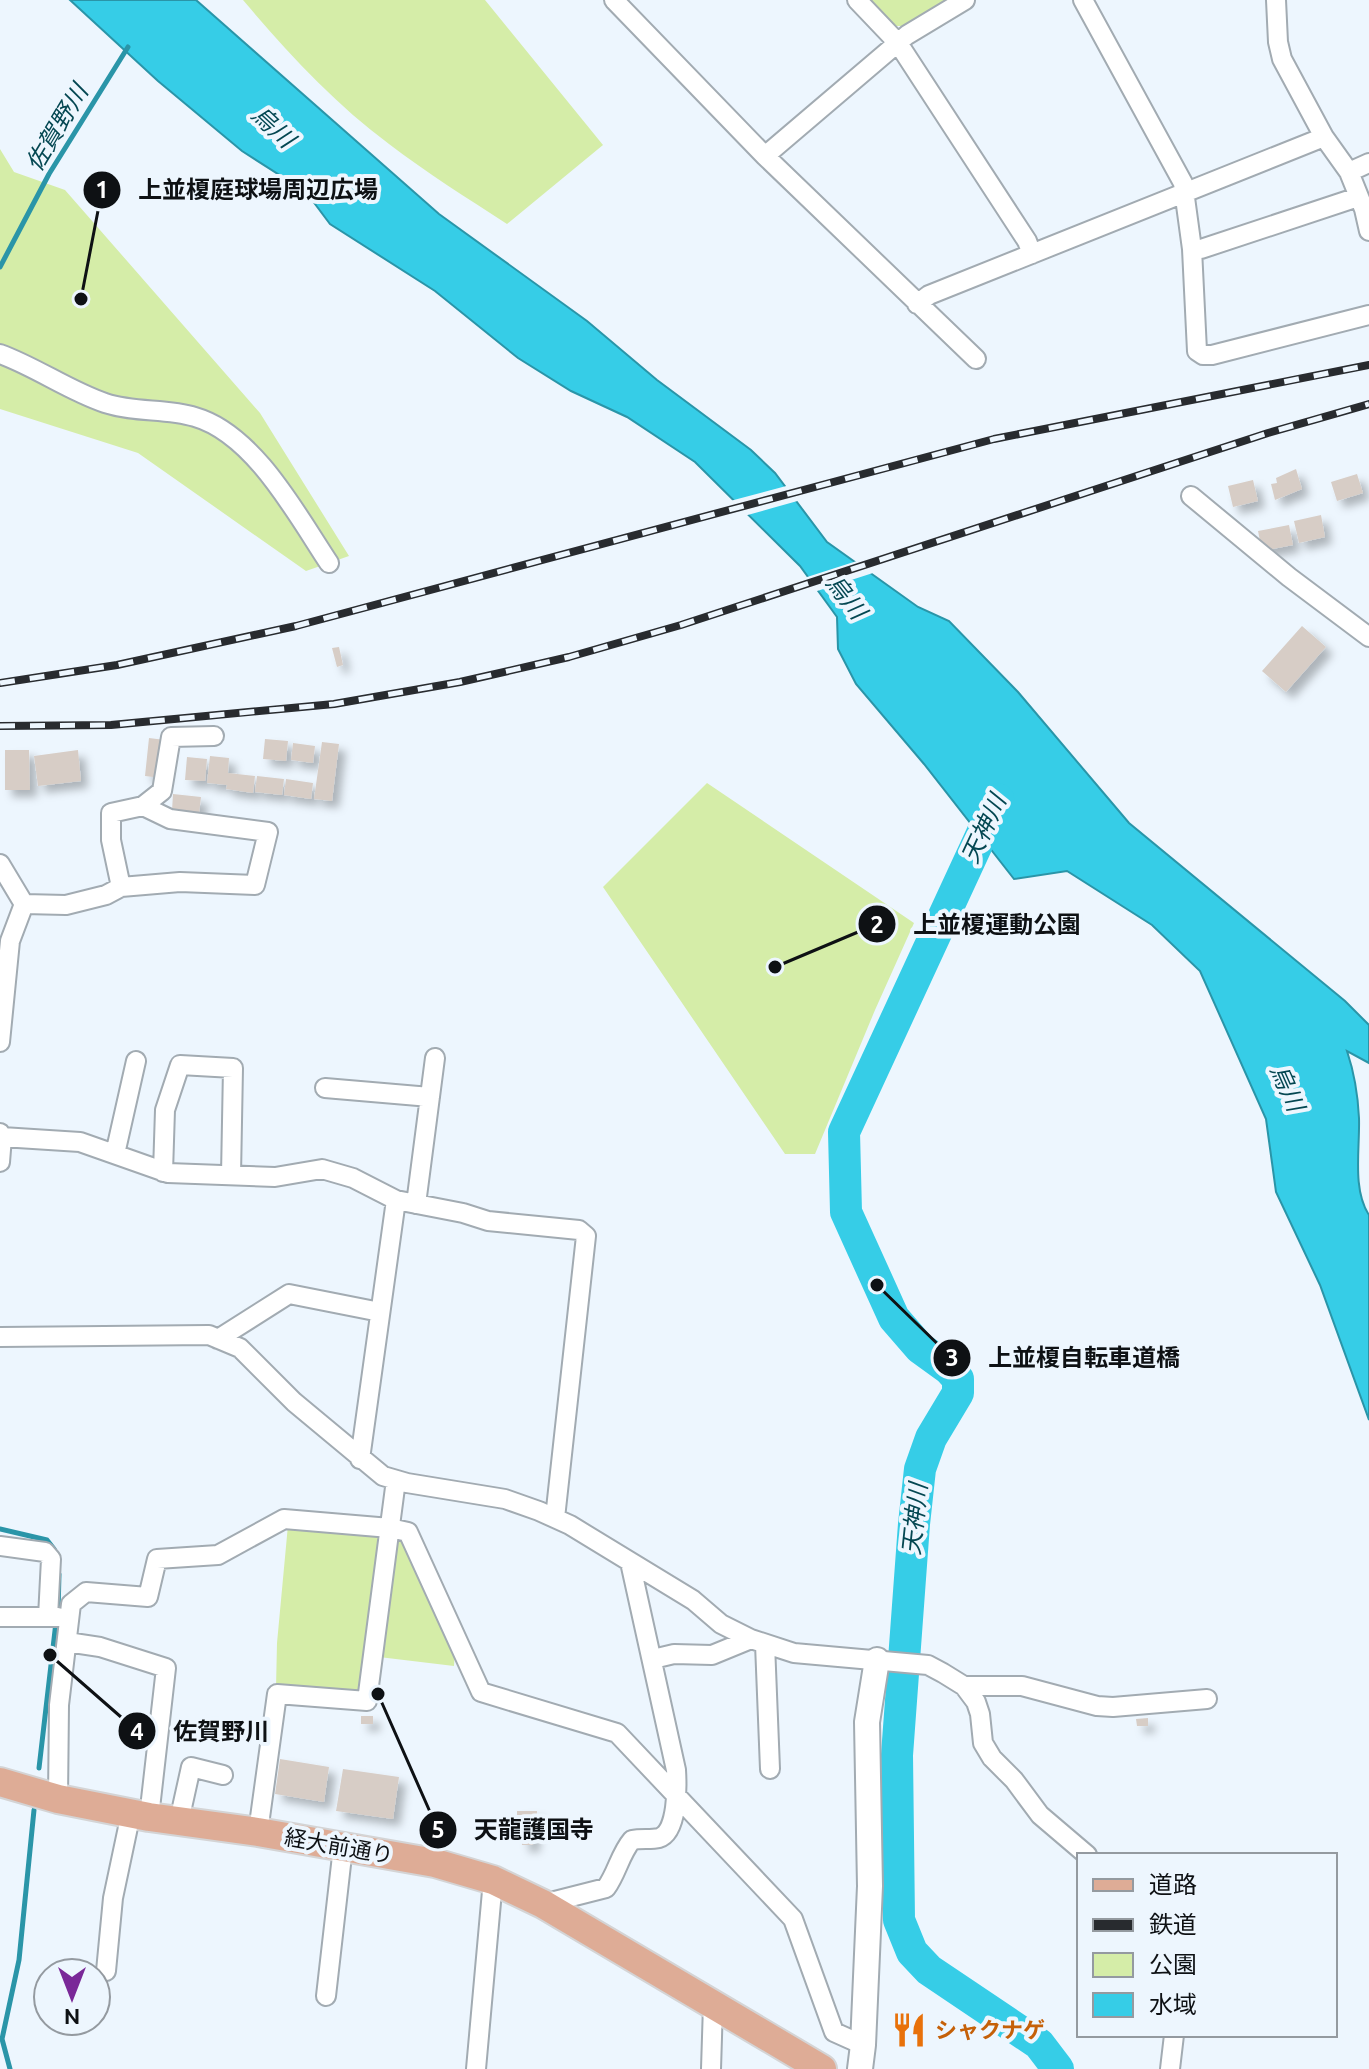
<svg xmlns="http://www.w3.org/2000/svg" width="1369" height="2069" font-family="Ubuntu,'Noto Sans JP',sans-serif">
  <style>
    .green { fill: #d5eda8 }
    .water { fill: #36cde7; stroke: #2a95a8; stroke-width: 2 }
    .pier { fill: #edf6fe }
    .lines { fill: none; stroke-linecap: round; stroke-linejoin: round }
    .stream { stroke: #2a95a8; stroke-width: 5 }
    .river { stroke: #36cde7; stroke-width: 32 }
    .building { fill: #d7cdc6; filter: url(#shadow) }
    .street-casing { stroke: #a2abb2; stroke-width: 22 }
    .secondary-casing { stroke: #a2abb2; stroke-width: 28 }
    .primary-casing { stroke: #d4d4d5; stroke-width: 32 }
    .street { stroke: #fff; stroke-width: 18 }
    .secondary { stroke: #fff; stroke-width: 24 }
    .primary { stroke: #deac96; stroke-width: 28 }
    .rail-casing { stroke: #282b2f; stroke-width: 8 }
    .rail { stroke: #edf6fe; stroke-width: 5; stroke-dasharray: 15; stroke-linecap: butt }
    .labels { text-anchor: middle; stroke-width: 8; stroke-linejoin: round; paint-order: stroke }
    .street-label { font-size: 22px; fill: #0e1114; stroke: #edf6fe }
    .food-label { font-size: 22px; font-weight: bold; fill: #c56008; stroke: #edf6fe; text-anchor: start }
    .water-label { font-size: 24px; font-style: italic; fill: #044752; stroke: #edf6fe }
    .leader { fill: none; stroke: #0e1114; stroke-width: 3 }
    .callout-dot { fill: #0e1114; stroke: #edf6fe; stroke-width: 3 }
    .mark-label { font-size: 24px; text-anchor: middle; font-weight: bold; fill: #fff }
    .callout-label { font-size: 24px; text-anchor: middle; font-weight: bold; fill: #0e1114; stroke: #edf6fe; stroke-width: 8; stroke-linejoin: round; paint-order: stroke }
  </style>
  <defs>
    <filter id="shadow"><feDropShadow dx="7" dy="7" stdDeviation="4" flood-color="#0004"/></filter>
  </defs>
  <rect width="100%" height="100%" fill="#edf6fe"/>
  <path class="green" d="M243,0H485L603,145L507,224C467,198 427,173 389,144C334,103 287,52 243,0Z
    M871,0H947L907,26H895Z
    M0,149L14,172L65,190L260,413L349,556L306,571L138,453L0,409Z
    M707,783L914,923L875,1010L815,1154H785L603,887Z
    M288,1525L383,1535L360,1694L276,1688L277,1643Z
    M393,1536L402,1538L455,1649L454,1666L379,1657Z"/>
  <path class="water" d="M70,0H196L439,214L587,321L657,380L751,450L775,473L827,542L918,607L949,621L1018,692L1129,823L1345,1001L1369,1025V1063L1347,1051C1354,1072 1358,1096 1359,1118C1360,1149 1352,1189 1369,1215V1420L1320,1285L1276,1192L1266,1119L1200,971L1152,925L1067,871L1014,879L924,764L856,684L838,649L837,617L800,566L695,462L627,417L571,391L518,358L435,291L330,224L306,192L242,151L158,81Z"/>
  <path class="pier" d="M790,485L801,500L744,516L730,501Z
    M860,560L876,572L814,592L804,578Z"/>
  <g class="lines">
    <path class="stream" d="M0,267L49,174L128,47
      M0,1529L47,1540L54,1549
      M58,1612L59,1574
      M39,1768L56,1622
      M10,2069L2,2039L19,1960L34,1810"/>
    <path class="river" d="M998,799L844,1132L846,1212L894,1318L920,1348L949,1369L958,1379V1393L931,1438L920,1469L914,1524L897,1755L899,1920L912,1952L929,1970L1039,2044L1058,2069"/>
  </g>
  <path class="building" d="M1296,469L1302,489L1275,500L1271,484L1277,483L1276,478Z
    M1357,474L1363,493L1337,501L1331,482Z
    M1253,480L1258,501L1233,507L1228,486Z
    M1321,515L1325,537L1299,543L1294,521Z
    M1289,525L1293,545L1262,551L1258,531Z
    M1302,626L1326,647L1286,692L1262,671Z
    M339,647L343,665L337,667L332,648Z
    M149,738L165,740L161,778L145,776Z
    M265,739L288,741L286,761L263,759Z
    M322,742L339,744L332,801L314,799Z
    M293,743L315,746L313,763L291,760Z
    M5,750H29L30,790H5Z
    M78,750L81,781L38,786L34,756Z
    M210,756L229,758L228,773L255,776L253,793L226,789L227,785L207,783Z
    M187,757L207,759L205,781L185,780Z
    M257,776L284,779L282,795L255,792Z
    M286,779L313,783L311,799L284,795Z
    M173,794L201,797L199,814L172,811Z
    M361,1716H373V1724H361Z
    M1148,1718V1726H1137L1136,1719Z
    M280,1759L329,1767L324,1802L275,1794Z
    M343,1769L399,1777L393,1819L336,1811Z
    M517,1811H537V1830H517Z
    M522,1831H533V1845H522Z"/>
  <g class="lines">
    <g class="street-casing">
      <path id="street" d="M614,0L765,156L976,359
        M857,0L898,43L1027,241L1032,254
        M1083,0L1183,183L1192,249L1197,351L1203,355H1212L1369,315
        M1276,0L1278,42L1282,59L1324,137L1349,172L1364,209L1369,231
        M765,156L907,35L965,0
        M1349,172L1369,163
        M1192,249H1201L1358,197
        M917,304L929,295L1324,137
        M0,354C36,367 69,391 105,403C135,413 166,408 195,417C254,434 297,515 329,563
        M1191,496L1289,577L1369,637
        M0,864L24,904L10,941L0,1042
        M121,887L111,840V813L143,806L162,791L171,737L214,736
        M24,904L66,905L106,895L121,887L180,882L255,885L268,832L170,819L143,806
        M325,1088L430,1097
        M0,1133L2,1137L0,1162
        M2,1137L80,1142L168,1173L275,1177L322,1169L353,1178L396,1200L463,1213L488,1221L579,1230L586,1236L555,1518
        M115,1154L136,1061
        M163,1172L165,1110L180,1065L233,1068L231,1175
        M416,1204L435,1058
        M0,1337L209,1335L240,1348L294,1402L383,1476L407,1483L505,1499L539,1511L570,1525L693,1600L721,1624L751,1639L794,1653L928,1665L943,1673L964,1686L976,1702L980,1714L983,1743L992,1758L1014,1780L1040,1815L1087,1855
        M218,1339L289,1294L380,1312
        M360,1459L396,1200
        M0,1546L45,1552L51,1559L48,1617
        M0,1617H58
        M67,1642L100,1647L166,1668L149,1817
        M765,1644L770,1769
        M653,1659L674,1654L712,1655L751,1639
        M964,1686H1022L1097,1706L1113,1707L1207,1699
        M58,1799L59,1705L71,1604L86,1592L148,1597L157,1559L218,1555L284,1519L390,1528L408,1532L481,1692L617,1733L793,1919L834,2032L863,2045
        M179,1821L191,1767L223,1775
        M258,1832L277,1694L367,1701L396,1480
        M543,1904L606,1888C617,1873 620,1854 632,1840C641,1838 651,1840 659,1838C678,1832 677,1786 676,1770L630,1562
        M106,1971L113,1898L131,1813
        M326,1996L343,1847
        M476,2069L493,1880
        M711,2069L713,2005
        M1170,2069L1174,2035"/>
    </g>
    <g class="secondary-casing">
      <path id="secondary" d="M860,2069L863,2045L870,1886L867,1722L877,1660"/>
    </g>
    <g class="primary-casing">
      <path id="primary" d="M0,1782L58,1799L149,1817L258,1832L435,1863L493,1880L543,1904L822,2069"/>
    </g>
    <use href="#street" class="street"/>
    <use href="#secondary" class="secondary"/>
    <use href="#primary" class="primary"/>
    <g class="rail-casing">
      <path id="rail" d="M0,683L117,665L296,626L994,439L1369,365
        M0,726L111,725L334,704L460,682L569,657L681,625L1268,433L1369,404"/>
    </g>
    <use href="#rail" class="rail"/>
  </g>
  <defs>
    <g id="restaurant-bare" transform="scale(2.76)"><path d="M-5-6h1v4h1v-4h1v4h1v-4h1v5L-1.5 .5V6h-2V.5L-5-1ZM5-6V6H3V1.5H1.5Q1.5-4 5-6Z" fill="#e8710a" stroke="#edf6fe" stroke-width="2.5" paint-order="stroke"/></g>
  </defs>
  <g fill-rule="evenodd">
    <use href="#restaurant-bare" x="909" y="2030"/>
  </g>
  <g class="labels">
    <g class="street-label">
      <text transform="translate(339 1846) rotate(10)" y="8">経大前通り</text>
    </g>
    <g class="food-label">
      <text x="935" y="2038">シャクナゲ</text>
    </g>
    <g class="water-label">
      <text transform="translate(273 127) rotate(43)" y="8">烏川</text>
      <text transform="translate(57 128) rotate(-59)" y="8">佐賀野川</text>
      <text transform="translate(846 597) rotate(52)" y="8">烏川</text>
      <text transform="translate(984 829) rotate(-65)" y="8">天神川</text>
      <text transform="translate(1287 1088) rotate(66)" y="8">烏川</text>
      <text transform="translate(915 1519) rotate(-84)" y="8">天神川</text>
    </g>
  </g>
  <path class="leader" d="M81 299L102 190M775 967L877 924M877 1285L952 1358M50 1655L137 1731M378 1694L438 1830"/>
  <g class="callout-dot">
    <circle cx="81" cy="299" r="8"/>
    <circle cx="775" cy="967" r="8"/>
    <circle cx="877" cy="1285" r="8"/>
    <circle cx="50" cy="1655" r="8"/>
    <circle cx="378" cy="1694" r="8"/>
    <circle cx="102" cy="190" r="20"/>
    <circle cx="877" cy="924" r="20"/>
    <circle cx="952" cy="1358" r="20"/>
    <circle cx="137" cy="1731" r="20"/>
    <circle cx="438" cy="1830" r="20"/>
  </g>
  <g class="mark-label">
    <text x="102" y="198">1</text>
    <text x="877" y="933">2</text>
    <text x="952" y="1366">3</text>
    <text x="137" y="1740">4</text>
    <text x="438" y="1838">5</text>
  </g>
  <g class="callout-label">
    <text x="258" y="198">上並榎庭球場周辺広場</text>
    <text x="997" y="933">上並榎運動公園</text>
    <text x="1084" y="1366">上並榎自転車道橋</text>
    <text x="221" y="1740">佐賀野川</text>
    <text x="534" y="1838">天龍護国寺</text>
  </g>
  <rect x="1077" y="1853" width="260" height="184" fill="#edf6fe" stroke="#949aa0" stroke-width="2"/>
  <rect x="1093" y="1879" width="40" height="12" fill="#deac96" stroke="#949aa0" stroke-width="2"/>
  <text x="1149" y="1893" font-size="24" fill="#0e1114">道路</text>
  <rect x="1093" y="1919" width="40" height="12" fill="#282b2f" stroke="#949aa0" stroke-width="2"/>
  <text x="1149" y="1933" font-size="24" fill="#0e1114">鉄道</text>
  <rect x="1093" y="1953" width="40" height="24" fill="#d5eda8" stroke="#949aa0" stroke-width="2"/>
  <text x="1149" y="1973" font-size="24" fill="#0e1114">公園</text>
  <rect x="1093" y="1993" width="40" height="24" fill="#36cde7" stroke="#949aa0" stroke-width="2"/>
  <text x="1149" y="2013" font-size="24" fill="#0e1114">水域</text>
  <g transform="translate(72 1997) rotate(180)"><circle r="38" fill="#edf6fe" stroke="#949aa0" stroke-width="2"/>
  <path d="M0-6L14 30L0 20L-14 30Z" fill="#7a2898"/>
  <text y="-12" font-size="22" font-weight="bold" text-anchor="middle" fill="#0e1114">N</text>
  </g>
</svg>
